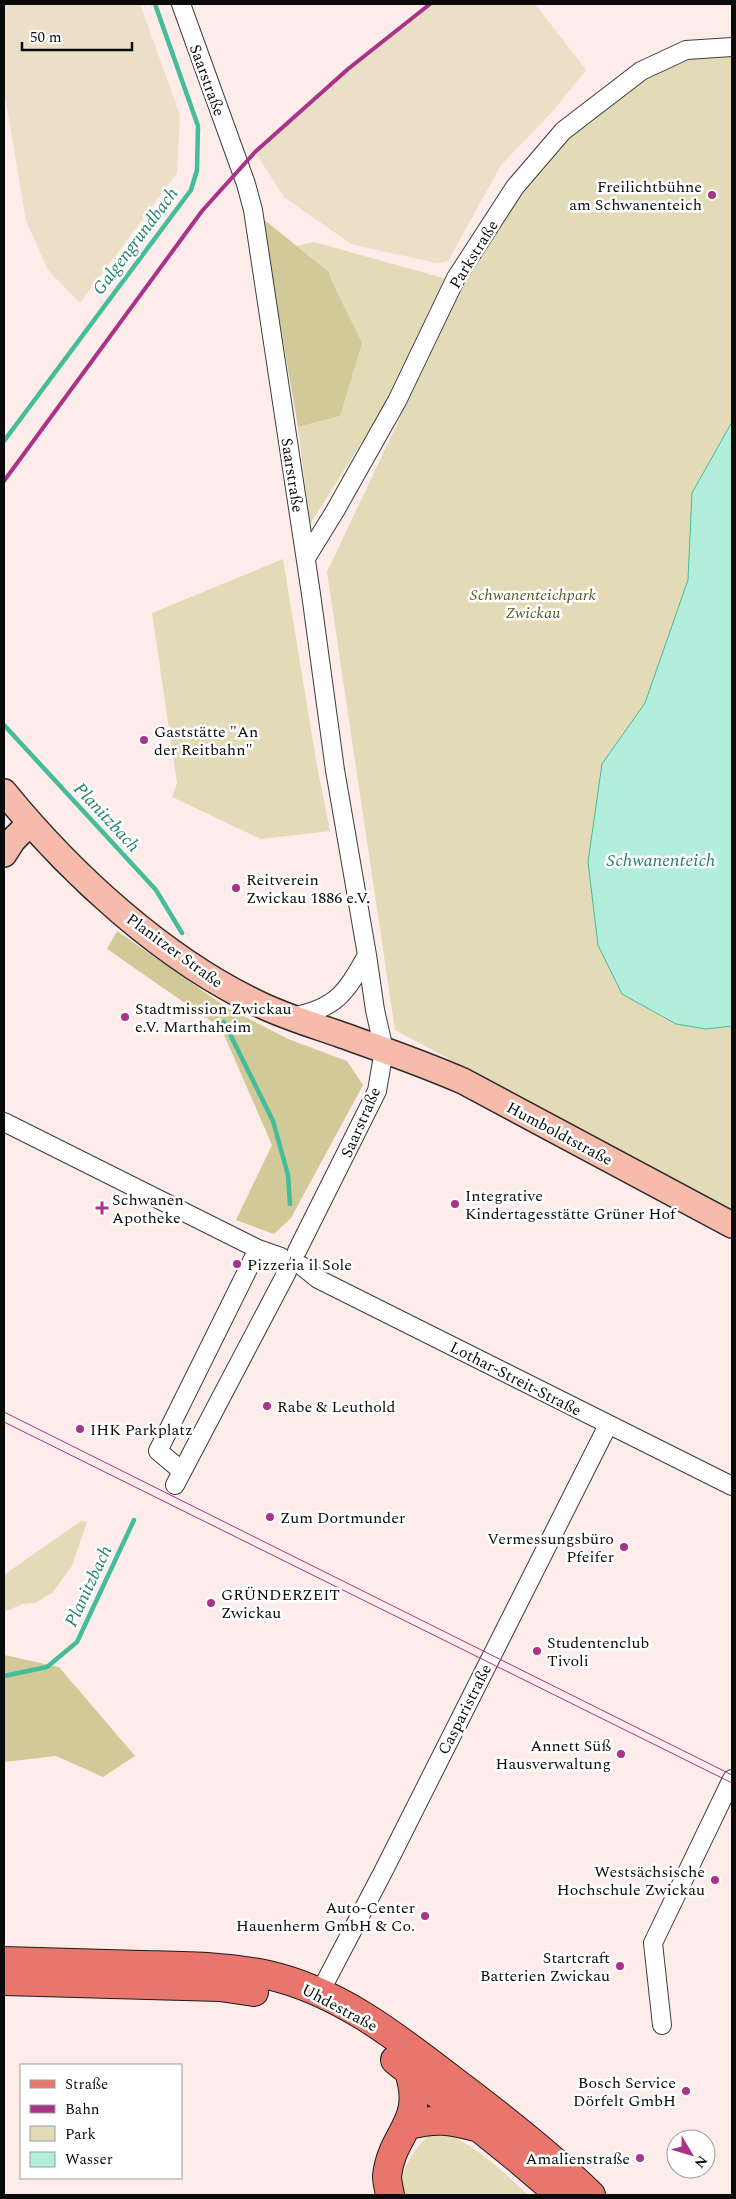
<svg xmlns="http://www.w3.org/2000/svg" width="736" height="2199" font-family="Spectral,serif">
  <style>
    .green { fill: #e3dab7 }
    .forest { fill: #d1ca98 }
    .pitch { fill: #ebdfc8 }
    .water { fill: #b3eedc; stroke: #43bd9b }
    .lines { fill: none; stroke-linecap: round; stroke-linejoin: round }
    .stream { stroke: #43bd9b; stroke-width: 4.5 }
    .street-casing { stroke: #3d3d3d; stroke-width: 20 }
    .secondary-casing { stroke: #2c2c2c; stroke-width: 28 }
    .primary-casing { stroke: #1b1b1b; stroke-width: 30 }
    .street { stroke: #fff; stroke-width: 18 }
    .secondary { stroke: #f6bbab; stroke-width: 25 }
    .primary { stroke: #e9766c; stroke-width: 28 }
    .tram { stroke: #aa3289; stroke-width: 1 }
    .rail { stroke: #aa3289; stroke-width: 4 }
    .poi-dot { fill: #aa3289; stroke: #fff; stroke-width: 2 }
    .labels { text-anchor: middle; stroke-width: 5; stroke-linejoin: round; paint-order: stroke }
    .street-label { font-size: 16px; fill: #0a0a0a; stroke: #fff }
    .poi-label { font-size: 16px; fill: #0a0a0a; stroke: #fff; text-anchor: start }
    .park-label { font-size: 16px; font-style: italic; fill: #535a22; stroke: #fff }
    .water-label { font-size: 18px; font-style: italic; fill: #208169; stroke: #fff }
  </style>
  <rect width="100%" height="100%" fill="#fdece9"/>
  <path class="green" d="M732,53V1210L395,1030L327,572L468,274L515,194L591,108L665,66L699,55Z
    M314,242L447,279L389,399L310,524L298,427L340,416L332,282L329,272L297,246Z
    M283,559L317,766L330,831L261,839L172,797L177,783L152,613Z
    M81,1521L87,1522L72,1566L52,1593L35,1603L23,1604L4,1612V1575Z
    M440,2131C476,2145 500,2169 528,2195H401C398,2176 412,2151 426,2138C429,2134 435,2133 440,2131Z"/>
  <path class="forest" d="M262,218L329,272L332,282L362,343L340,416L298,427Z
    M117,931L226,1007L288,1039L347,1061L363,1085L291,1218L274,1234L236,1220L272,1145L221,1028L107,949Z
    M4,1655L59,1667L135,1756L103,1777L56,1756L4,1762Z"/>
  <path class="pitch" d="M4,4H140L180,115L177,173L80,303L48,270L26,221L4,90Z
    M433,4H535L586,70L553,111L501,165L448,261L436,263L351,244L284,197L255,152L348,69L422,10Z"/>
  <path class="water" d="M732,422V1026L706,1029L676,1024L622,994L598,945L588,862L602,764L645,703L688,580L692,493Z"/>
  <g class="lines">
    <path class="stream" d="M4,441L191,190L197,170L198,126L155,4
      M4,725L156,890L182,933
      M224,1022L273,1121L288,1175L290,1204
      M4,1676L47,1667L77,1642L134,1520"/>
    <g class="street-casing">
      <path id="street" d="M181,4L246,184L253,210L311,594L335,770L367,955L375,1010L384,1050L377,1091L297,1251
        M306,558L335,511L397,401L456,278L515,187L563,131L641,71L686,50L732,47
        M291,1017C336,1009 346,993 367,955
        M4,1122L258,1249L281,1257
        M302,1266L318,1279L732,1486
        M182,1471L158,1451L258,1249
        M175,1485L287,1272
        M320,1992L383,1872L608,1425
        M662,2025L653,1943L732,1779"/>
    </g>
    <g class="secondary-casing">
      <path id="secondary" d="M4,792C71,874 164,960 261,1005C286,1017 313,1025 339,1034C381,1049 422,1063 463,1081L732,1225
        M4,854L13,840L30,823"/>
    </g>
    <g class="primary-casing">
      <path id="primary" d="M4,1961C50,1962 97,1964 144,1965C186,1966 227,1966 268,1975C343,1992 404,2043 463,2088C508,2122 551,2156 591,2195
        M4,1981L220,1987L254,1992
        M395,2060L518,2159L560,2195
        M409,2125C435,2118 450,2120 476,2127
        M390,2195C389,2189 387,2182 387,2176C392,2131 427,2123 408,2069"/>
    </g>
    <use href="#street" class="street"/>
    <use href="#secondary" class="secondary"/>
    <use href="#primary" class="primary"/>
    <path class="tram" d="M4,1412L732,1775
      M4,1422L732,1783"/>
    <path class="rail" d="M4,481L202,211L255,152L348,69L430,4"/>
  </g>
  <g class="poi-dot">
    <circle cx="712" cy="195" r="5"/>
    <circle cx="144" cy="740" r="5"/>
    <circle cx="236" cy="888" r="5"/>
    <circle cx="125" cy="1017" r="5"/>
    <circle cx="455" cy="1204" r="5"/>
    <path d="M99.5 1200.5h5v5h5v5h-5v5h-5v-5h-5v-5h5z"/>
    <circle cx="237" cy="1264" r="5"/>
    <circle cx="267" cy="1406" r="5"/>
    <circle cx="80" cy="1429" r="5"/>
    <circle cx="270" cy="1517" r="5"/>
    <circle cx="624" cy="1547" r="5"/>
    <circle cx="211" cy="1603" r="5"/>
    <circle cx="537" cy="1651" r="5"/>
    <circle cx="621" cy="1754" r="5"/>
    <circle cx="715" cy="1880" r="5"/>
    <circle cx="425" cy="1916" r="5"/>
    <circle cx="620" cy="1966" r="5"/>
    <circle cx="686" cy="2091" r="5"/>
    <circle cx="640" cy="2158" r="5"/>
  </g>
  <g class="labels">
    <g class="street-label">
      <text transform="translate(208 80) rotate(70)" y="6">Saarstraße</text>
      <text transform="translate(473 254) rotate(-58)" y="6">Parkstraße</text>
      <text transform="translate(293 475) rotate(81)" y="6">Saarstraße</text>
      <text transform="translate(175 950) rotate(36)" y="6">Planitzer Straße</text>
      <text transform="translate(360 1122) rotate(-66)" y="6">Saarstraße</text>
      <text transform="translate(560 1133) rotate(28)" y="6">Humboldtstraße</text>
      <text transform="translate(516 1378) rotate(27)" y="6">Lothar-Streit-Straße</text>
      <text transform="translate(464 1709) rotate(-63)" y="6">Casparistraße</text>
      <text transform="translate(340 2007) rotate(28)" y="6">Uhdestraße</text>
    </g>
    <g class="poi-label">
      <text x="702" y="192" text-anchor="end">Freilichtbühne<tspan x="702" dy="18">am Schwanenteich</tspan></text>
      <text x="154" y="737">Gaststätte "An<tspan x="154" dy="18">der Reitbahn"</tspan></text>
      <text x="246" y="885">Reitverein<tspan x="246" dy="18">Zwickau 1886 e.V.</tspan></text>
      <text x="135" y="1014">Stadtmission Zwickau<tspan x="135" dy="18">e.V. Marthaheim</tspan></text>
      <text x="465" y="1201">Integrative<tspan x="465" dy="18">Kindertagesstätte Grüner Hof</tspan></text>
      <text x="112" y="1205">Schwanen<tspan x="112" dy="18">Apotheke</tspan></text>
      <text x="247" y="1270">Pizzeria il Sole</text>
      <text x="277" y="1412">Rabe &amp; Leuthold</text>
      <text x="90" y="1435">IHK Parkplatz</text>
      <text x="280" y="1523">Zum Dortmunder</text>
      <text x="614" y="1544" text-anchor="end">Vermessungsbüro<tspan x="614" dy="18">Pfeifer</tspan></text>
      <text x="221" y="1600">GRÜNDERZEIT<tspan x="221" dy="18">Zwickau</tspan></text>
      <text x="547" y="1648">Studentenclub<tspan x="547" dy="18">Tivoli</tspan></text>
      <text x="611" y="1751" text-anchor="end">Annett Süß<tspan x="611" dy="18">Hausverwaltung</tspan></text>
      <text x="705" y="1877" text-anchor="end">Westsächsische<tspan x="705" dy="18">Hochschule Zwickau</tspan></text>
      <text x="415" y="1913" text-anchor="end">Auto-Center<tspan x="415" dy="18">Hauenherm GmbH &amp; Co.</tspan></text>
      <text x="610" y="1963" text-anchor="end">Startcraft<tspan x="610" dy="18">Batterien Zwickau</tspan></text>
      <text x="676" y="2088" text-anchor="end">Bosch Service<tspan x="676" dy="18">Dörfelt GmbH</tspan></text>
      <text x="630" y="2164" text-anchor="end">Amalienstraße</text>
    </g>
    <g class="park-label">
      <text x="533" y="600">Schwanenteichpark<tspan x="533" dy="18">Zwickau</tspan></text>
    </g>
    <g class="water-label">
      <text transform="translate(135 241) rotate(-53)" y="6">Galgengrundbach</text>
      <text transform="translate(107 817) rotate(47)" y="6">Planitzbach</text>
      <text x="661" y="866">Schwanenteich</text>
      <text transform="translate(88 1586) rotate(-65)" y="6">Planitzbach</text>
    </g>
  </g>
  <rect width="736" height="2199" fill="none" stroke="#0a0a0a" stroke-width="10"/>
  <rect x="20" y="2064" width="162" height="115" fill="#ffffff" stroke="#9d9d9d"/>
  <rect x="30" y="2080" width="25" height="8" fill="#e9766c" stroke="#9d9d9d"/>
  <text x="65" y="2089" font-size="15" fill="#0a0a0a">Straße</text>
  <rect x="30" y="2105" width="25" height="8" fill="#aa3289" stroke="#9d9d9d"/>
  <text x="65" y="2114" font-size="15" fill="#0a0a0a">Bahn</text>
  <rect x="30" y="2126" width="25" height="15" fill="#e3dab7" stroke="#9d9d9d"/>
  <text x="65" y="2139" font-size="15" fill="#0a0a0a">Park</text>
  <rect x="30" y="2152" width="25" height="15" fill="#b3eedc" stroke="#9d9d9d"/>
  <text x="65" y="2164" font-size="15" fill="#0a0a0a">Wasser</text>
  <g transform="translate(691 2154) rotate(128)"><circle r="24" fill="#ffffff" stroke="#9d9d9d"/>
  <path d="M0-4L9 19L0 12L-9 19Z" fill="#aa3289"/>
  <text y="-8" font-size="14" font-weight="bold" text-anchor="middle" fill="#0a0a0a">N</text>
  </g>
  <path d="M22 42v8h110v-8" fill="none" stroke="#0a0a0a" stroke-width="2.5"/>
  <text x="30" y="42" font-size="15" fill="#0a0a0a" stroke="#ffffff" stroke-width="4" paint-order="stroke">50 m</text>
</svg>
